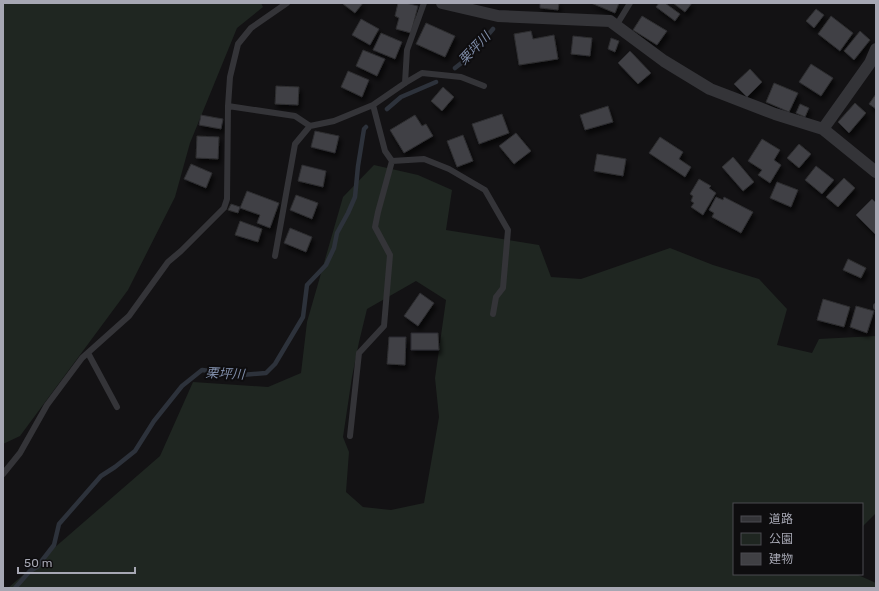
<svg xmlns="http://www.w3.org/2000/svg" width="879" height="591" font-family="Rubik,'Noto Sans JP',sans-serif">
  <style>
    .green { fill: #1f2621; fill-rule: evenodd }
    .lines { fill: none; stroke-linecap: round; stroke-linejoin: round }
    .stream { stroke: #2d323b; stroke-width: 4.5 }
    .building { fill: #404044; stroke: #2d2d30; filter: url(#shadow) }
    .service { stroke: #343438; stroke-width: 6 }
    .minor { stroke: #343438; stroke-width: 12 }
    .labels { text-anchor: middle; stroke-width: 4; stroke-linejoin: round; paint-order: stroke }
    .water-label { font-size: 13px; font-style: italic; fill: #808eaa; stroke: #0e0d0f }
  </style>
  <defs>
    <filter id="shadow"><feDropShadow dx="2.5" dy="4.5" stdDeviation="2" flood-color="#0009"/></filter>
  </defs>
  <rect width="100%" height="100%" fill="#131214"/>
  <path class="green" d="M3,3H261L263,7L237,28L190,143L175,197L128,290L20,436L3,444Z
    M374,165L418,175L452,190L446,230L539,245L551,277L581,279L670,248L713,265L759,279L787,309L777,345L812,353L819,339L876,336V513L862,527V504H734V574H856L876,583V588H8L160,456L193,382L268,387L301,373L307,322L343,197ZM416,281L446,300L435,378L439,417L424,503L391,510L363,507L346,492L349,452L343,437L352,377L359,342L367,309Z"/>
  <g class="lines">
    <path class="stream" d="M455,68L469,57L493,29
      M387,109L401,97L436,82
      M15,588L30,571L37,567L54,545L59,524L101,476L115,467L135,451L154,421L182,386L202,370L242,375L266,373L275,364L303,317L307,285L326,265L334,248L337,233L348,213L355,197L358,166L364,129L366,127"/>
  </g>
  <path class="building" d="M344,3H363L355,13L343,4Z
    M398,3H406L418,6L411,33L396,29L399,18L395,16Z
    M540,3H559L558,10L540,8Z
    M591,3H619L615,13Z
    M659,3H665L680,14L675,21L656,7Z
    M673,3H692L685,12Z
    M816,9L824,15L814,28L806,21Z
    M642,16L667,31L657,45L633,30Z
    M831,16L853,33L840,51L818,34Z
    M361,19L379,29L370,45L352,35Z
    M426,23L455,36L445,57L416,44Z
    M531,31L533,39L554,35L558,59L519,65L514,34Z
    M860,31L870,40L854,60L844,51Z
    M381,33L402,42L395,59L373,50Z
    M573,36L592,38L590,56L571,54Z
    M611,38L619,41L615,52L608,49Z
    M363,50L385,59L377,76L356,66Z
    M630,51L651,73L638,84L618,63Z
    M811,64L833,78L821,96L799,82Z
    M750,69L762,82L747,97L734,84Z
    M348,71L369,80L362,97L341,87Z
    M774,83L798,93L789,112L766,102Z
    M276,86L299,87L298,105L275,104Z
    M443,87L454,97L442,111L431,101Z
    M876,94V109L869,104Z
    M855,103L866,113L849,133L838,122Z
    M800,104L809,108L805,117L796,113Z
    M608,106L613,122L585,130L580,115Z
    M502,114L509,133L479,144L472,124Z
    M201,115L223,119L221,129L199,125Z
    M415,115L422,126L426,124L433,136L404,153L390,130Z
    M315,131L339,136L335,153L311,147Z
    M516,133L531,151L514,164L499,146Z
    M463,135L473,161L457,167L447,141Z
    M197,136L219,137L218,159L196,158Z
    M660,137L683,152L679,159L691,167L685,177L649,153Z
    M762,139L780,150L774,160L781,165L770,183L758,175L762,170L748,161Z
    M799,144L811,154L799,168L787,158Z
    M597,154L626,159L623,176L594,171Z
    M733,157L754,182L743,191L722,167Z
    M191,164L212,173L206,188L184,179Z
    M302,165L326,171L323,187L298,181Z
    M816,166L834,180L822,194L805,180Z
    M844,178L855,188L838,207L826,197Z
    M699,179L711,186L709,188L716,193L703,215L691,207L694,203L691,201L693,196L690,194Z
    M777,182L798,190L791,207L770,198Z
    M247,191L279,203L270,228L257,223L260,215L240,208Z
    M296,195L318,203L312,219L290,210Z
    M716,197L723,200L724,197L753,212L741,233L712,217L714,213L709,210Z
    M872,199L876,203V233L875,234L856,215Z
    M231,204L240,207L238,213L228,210Z
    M240,221L262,229L258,242L235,235Z
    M290,228L312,237L306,252L284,243Z
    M848,259L866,268L861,278L843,270Z
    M420,293L434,303L418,326L404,316Z
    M823,299L850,307L844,327L817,320Z
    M856,306L874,311L867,333L850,327Z
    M411,333H438L439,350H411Z
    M389,337H406L405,365L387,364Z"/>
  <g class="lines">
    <path class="service" d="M616,26L630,3
      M405,83L407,50L424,3
      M373,105L385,151L392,161L424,159L449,169L485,190L508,230L503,288L496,297L493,314
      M228,106L295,116L310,126L334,121L373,105L405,83L422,73L461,77L484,86
      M275,256L295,144L310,126
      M876,306V307
      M88,353L117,407
      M350,436L359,353L384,326L390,255L375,227L378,212L392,161
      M3,474L20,453L47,405L82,358L129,316L168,262L181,251L224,208L227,199L228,106L230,77L238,44L251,28L287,3"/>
    <path class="minor" d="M442,3L498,16L610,21L664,61L710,89L775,114L823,129L876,172
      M823,129L870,63L876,49"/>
  </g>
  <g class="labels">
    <g class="water-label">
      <text transform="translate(474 48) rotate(-46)" y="5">栗坪川</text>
      <text transform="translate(225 373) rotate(3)" y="5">栗坪川</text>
    </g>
  </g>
  <rect width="879" height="591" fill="none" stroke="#a6a7b3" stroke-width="8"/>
  <rect x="733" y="503" width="130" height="72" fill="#0e0d0f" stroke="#4b4b51"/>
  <rect x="741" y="516" width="20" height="6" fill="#343438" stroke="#4b4b51"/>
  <text x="769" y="523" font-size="12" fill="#a6a7b3">道路</text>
  <rect x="741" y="533" width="20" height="12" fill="#1f2621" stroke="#4b4b51"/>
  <text x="769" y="543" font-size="12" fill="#a6a7b3">公園</text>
  <rect x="741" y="553" width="20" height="12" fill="#404044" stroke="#4b4b51"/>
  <text x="769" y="563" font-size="12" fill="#a6a7b3">建物</text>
  <path d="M18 567v6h117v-6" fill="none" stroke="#a6a7b3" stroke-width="2"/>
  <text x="24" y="567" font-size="12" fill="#a6a7b3" stroke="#0e0d0f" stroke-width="3" paint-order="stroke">50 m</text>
</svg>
